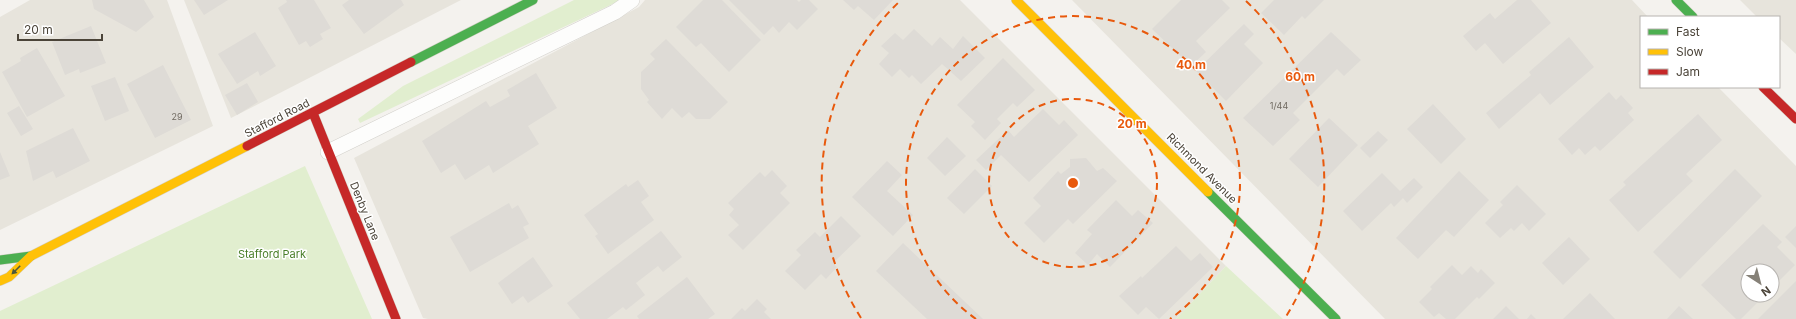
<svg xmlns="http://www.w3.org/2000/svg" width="1796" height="319" font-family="Inter,sans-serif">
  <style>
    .residential { fill: #e7e4dc; fill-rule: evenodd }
    .green { fill: #e1eecf }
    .building { fill: #dedbd6 }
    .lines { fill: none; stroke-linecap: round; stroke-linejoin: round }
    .lane-casing { stroke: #d2d0cb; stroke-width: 16 }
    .fast-casing { stroke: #d3cfc5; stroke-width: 10 }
    .slow-casing { stroke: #d3cfc5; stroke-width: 10 }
    .jam-casing { stroke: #d3cfc5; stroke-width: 10 }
    .lane { stroke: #fdfdfc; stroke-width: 15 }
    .fast { stroke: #4caf50; stroke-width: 9 }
    .slow { stroke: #ffc107; stroke-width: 9 }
    .jam { stroke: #c62828; stroke-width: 9 }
    .oneway { fill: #4b593e }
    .ring { fill: none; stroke: #e8590c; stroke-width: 2; stroke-dasharray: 7 5 }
    .labels { text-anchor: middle; stroke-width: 3; stroke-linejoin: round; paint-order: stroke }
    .number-label { font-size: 9px; fill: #706a61 }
    .street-label { font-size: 11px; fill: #4b4439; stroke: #fff }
    .park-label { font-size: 11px; fill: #4a7f2a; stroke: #fff }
    .centre { fill: #e8590c; stroke: #fff; stroke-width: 2 }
    .ring-label { font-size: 12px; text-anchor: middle; font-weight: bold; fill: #e8590c; stroke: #fff; stroke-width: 3; stroke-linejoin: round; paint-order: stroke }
  </style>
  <rect width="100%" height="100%" fill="#f4f2ee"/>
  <path class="residential" d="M30,0H167L213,126L0,230V17Z
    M184,0H461L231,118Z
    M645,0H960L1226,266L1176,319H428L423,318L354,158L639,7Z
    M1072,0H1632L1648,17H1641V87H1718L1796,166V319H1385ZM1748,271H1772V295H1748Z
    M1740,0H1796V54L1779,38V17H1757Z"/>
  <path class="green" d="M574,0H621L360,123L358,119L403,86Z
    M305,166L372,319H0V311Z
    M1226,266L1283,319H1176Z"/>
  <path class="building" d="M92,0H144L154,17L136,32L94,9Z
    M194,0H228L204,15Z
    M286,0H314L331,28L320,34L323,39L310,47L306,41L299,45L278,8L287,2Z
    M349,0H401L404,5L364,34L342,5Z
    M703,0H722L761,40L729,72L701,43L696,47L676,27Z
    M729,0H797L799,2L801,0H809L818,9L797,30L789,22L779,33L773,26L764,35Z
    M843,0H893L874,20L858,6L854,10Z
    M1181,0H1222L1230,8L1196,41L1206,52L1191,66L1152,29Z
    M1274,0H1324L1305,19L1302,16L1284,35L1261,13Z
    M1517,0H1531L1551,23L1503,64L1485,43L1476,51L1463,36L1490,13L1495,19Z
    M1244,24L1254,34L1244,44L1263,63L1226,101L1196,71Z
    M91,26L106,63L80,73L79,69L65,75L52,42Z
    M914,29L932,46L940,37L953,49L963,36L985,58L961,81L942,64L921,84L912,75L909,78L900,69L892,77L879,64L889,53L881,46L895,33L903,40Z
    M255,32L276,66L260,76L258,71L237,84L218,54Z
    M1331,32L1361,60L1344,76L1337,69L1293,113L1300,120L1273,146L1243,118Z
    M1569,37L1594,67L1550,105L1540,93L1499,129L1486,113L1531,75L1529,72Z
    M666,39L728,102L710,119H696L689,112L682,118L672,108L662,119L647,102L649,100L641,89V72L655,59L650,54Z
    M37,48L65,96L27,117L2,72L21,61L20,58Z
    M1003,58L1035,90L1017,107L1013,103L997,119L1001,123L985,140L971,126L975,122L957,105Z
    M163,65L191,120L155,138L127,84Z
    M536,73L557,108L528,126L539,144L493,173L489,165L465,180L455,164L441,173L422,141L486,101L490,107L510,96L507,90Z
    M115,77L129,111L105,121L91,86Z
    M247,83L258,102L237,115L225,95Z
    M1609,92L1616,100L1621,95L1633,108L1628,113L1634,120L1600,151L1595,146L1585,155L1579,148L1572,155L1558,139Z
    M1433,104L1466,139L1441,164L1407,129Z
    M19,106L33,129L21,136L7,113Z
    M1043,109L1059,125L1064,120L1078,135L1029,182L1001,155L986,170L976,160L1008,130L1014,137Z
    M1698,114L1722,140L1686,174L1693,181L1638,232L1609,200L1626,185L1623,182Z
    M1329,118L1358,145L1318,187L1289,159Z
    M73,128L90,161L56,178L53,171L33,181L26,151Z
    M1378,131L1388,140L1370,158L1360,148Z
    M947,137L966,156L945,176L927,158Z
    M0,152L10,176L0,180Z
    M1086,158L1097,171L1103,168L1117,181L1073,224L1068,219L1044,243L1024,223L1041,206L1033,198L1058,171L1061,174L1070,167V159Z
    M887,161L902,175L887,191L913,215L893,236L852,197Z
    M975,169L992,186L964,214L947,198Z
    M1735,169L1762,196L1680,279L1653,252Z
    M772,170L787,186L780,193L790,203L743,250L728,235L739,225L729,215L734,209L728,203L760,172L765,177Z
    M1459,171L1489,200L1454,237L1446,230L1418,259L1396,238Z
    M1382,173L1400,191L1414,178L1423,187L1407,203L1403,198L1394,207L1391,203L1362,231L1343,211Z
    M638,180L649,196L641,202L654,220L608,254L595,236L598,234L584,215L626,184L628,187Z
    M1517,185L1546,214L1529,231L1522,223L1514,231L1511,228L1500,238L1485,223L1503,205L1500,202Z
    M1116,200L1132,216L1138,210L1153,223L1110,267L1097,254L1088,265L1075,253L1092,234L1087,230Z
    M509,203L512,209L518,205L529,224L523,227L529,238L470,272L450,237Z
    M841,216L861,236L833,263L837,267L826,279L821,274L805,290L785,271L801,255L796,250L815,232L820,237Z
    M1763,224L1782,242L1777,247L1795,265L1772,288V271H1748V295H1765L1741,319H1736L1701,285Z
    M1796,226V248L1785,237Z
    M661,231L682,257L663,272L658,266L636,283L645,295L626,310L623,307L607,319H580L567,303Z
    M1569,237L1590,259L1563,285L1542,263Z
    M903,243L983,319H927L876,271Z
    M1176,246L1191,261L1200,253L1213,267L1159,319L1146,307L1138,315L1119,296L1141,276L1142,278Z
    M533,257L553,286L528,303L523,296L512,304L498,283Z
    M1452,265L1462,275L1471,266L1478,273L1481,269L1495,283L1479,299L1477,297L1455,319H1446L1439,313L1434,317L1419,302L1432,289L1430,287Z
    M687,277L715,314L708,319H639L637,316Z
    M1796,281V319H1758Z
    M1590,293L1615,319H1563Z
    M757,299L767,309L764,312L771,319H731L742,308L745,311Z
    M1506,306L1519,319H1493Z
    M1679,306L1693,319H1667Z
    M1531,314L1536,319H1527Z"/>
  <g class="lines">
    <g class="lane-casing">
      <path id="lane" d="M328,152L615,12L632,0"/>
    </g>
    <g class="fast-casing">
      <path id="fast" d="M1676,0L1693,17
        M411,62L533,0
        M1208,192L1336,319
        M0,260L31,256"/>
    </g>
    <g class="slow-casing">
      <path id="slow" d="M1016,0L1208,192
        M0,281L9,277L31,256L247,146"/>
    </g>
    <g class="jam-casing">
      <path id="jam" d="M1763,87L1796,119
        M313,113L396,319
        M247,146L411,62"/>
    </g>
    <use href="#lane" class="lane"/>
    <use href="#fast" class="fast"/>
    <use href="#slow" class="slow"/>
    <use href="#jam" class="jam"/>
  </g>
  <defs><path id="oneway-solid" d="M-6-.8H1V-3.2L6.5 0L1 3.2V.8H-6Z"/></defs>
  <use class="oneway" href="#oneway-solid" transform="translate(16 270) rotate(135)"/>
  <g class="ring">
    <circle cx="1073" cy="183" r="84"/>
    <path d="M976 319A167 167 0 1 1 1170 319"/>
    <path d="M861 318A251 251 0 0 1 900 1M1246 1A251 251 0 0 1 1285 318"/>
  </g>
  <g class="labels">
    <g class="number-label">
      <text x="1279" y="109">1/44</text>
      <text x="177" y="120">29</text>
    </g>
    <g class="street-label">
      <text transform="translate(277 118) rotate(-27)" y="4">Stafford Road</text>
      <text transform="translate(1202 168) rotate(45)" y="4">Richmond Avenue</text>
      <text transform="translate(365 211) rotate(68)" y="4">Denby Lane</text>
    </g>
    <g class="park-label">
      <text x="272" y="258">Stafford Park</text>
    </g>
  </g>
  <circle cx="1073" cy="183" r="6" class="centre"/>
  <g class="ring-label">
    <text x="1191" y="69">40 m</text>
    <text x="1300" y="81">60 m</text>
    <text x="1132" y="128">20 m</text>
  </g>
  <rect x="1640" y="16" width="140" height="72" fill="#ffffff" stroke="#b7b4b0"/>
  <rect x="1648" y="29" width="20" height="6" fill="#4caf50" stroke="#b7b4b0"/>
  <text x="1676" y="36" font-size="12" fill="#4b4439">Fast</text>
  <rect x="1648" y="49" width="20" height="6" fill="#ffc107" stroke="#b7b4b0"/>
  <text x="1676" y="56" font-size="12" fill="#4b4439">Slow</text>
  <rect x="1648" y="69" width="20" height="6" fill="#c62828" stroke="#b7b4b0"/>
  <text x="1676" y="76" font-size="12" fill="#4b4439">Jam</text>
  <g transform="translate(1760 283) rotate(144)"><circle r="19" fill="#ffffff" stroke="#b7b4b0"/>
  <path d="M0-3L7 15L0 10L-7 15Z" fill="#868178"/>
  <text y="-6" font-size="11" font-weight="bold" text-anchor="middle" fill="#4b4439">N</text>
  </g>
  <path d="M18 34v6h84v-6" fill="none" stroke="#4b4439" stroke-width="2"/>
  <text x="24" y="34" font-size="12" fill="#4b4439" stroke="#ffffff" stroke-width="3" paint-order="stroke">20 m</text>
</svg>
